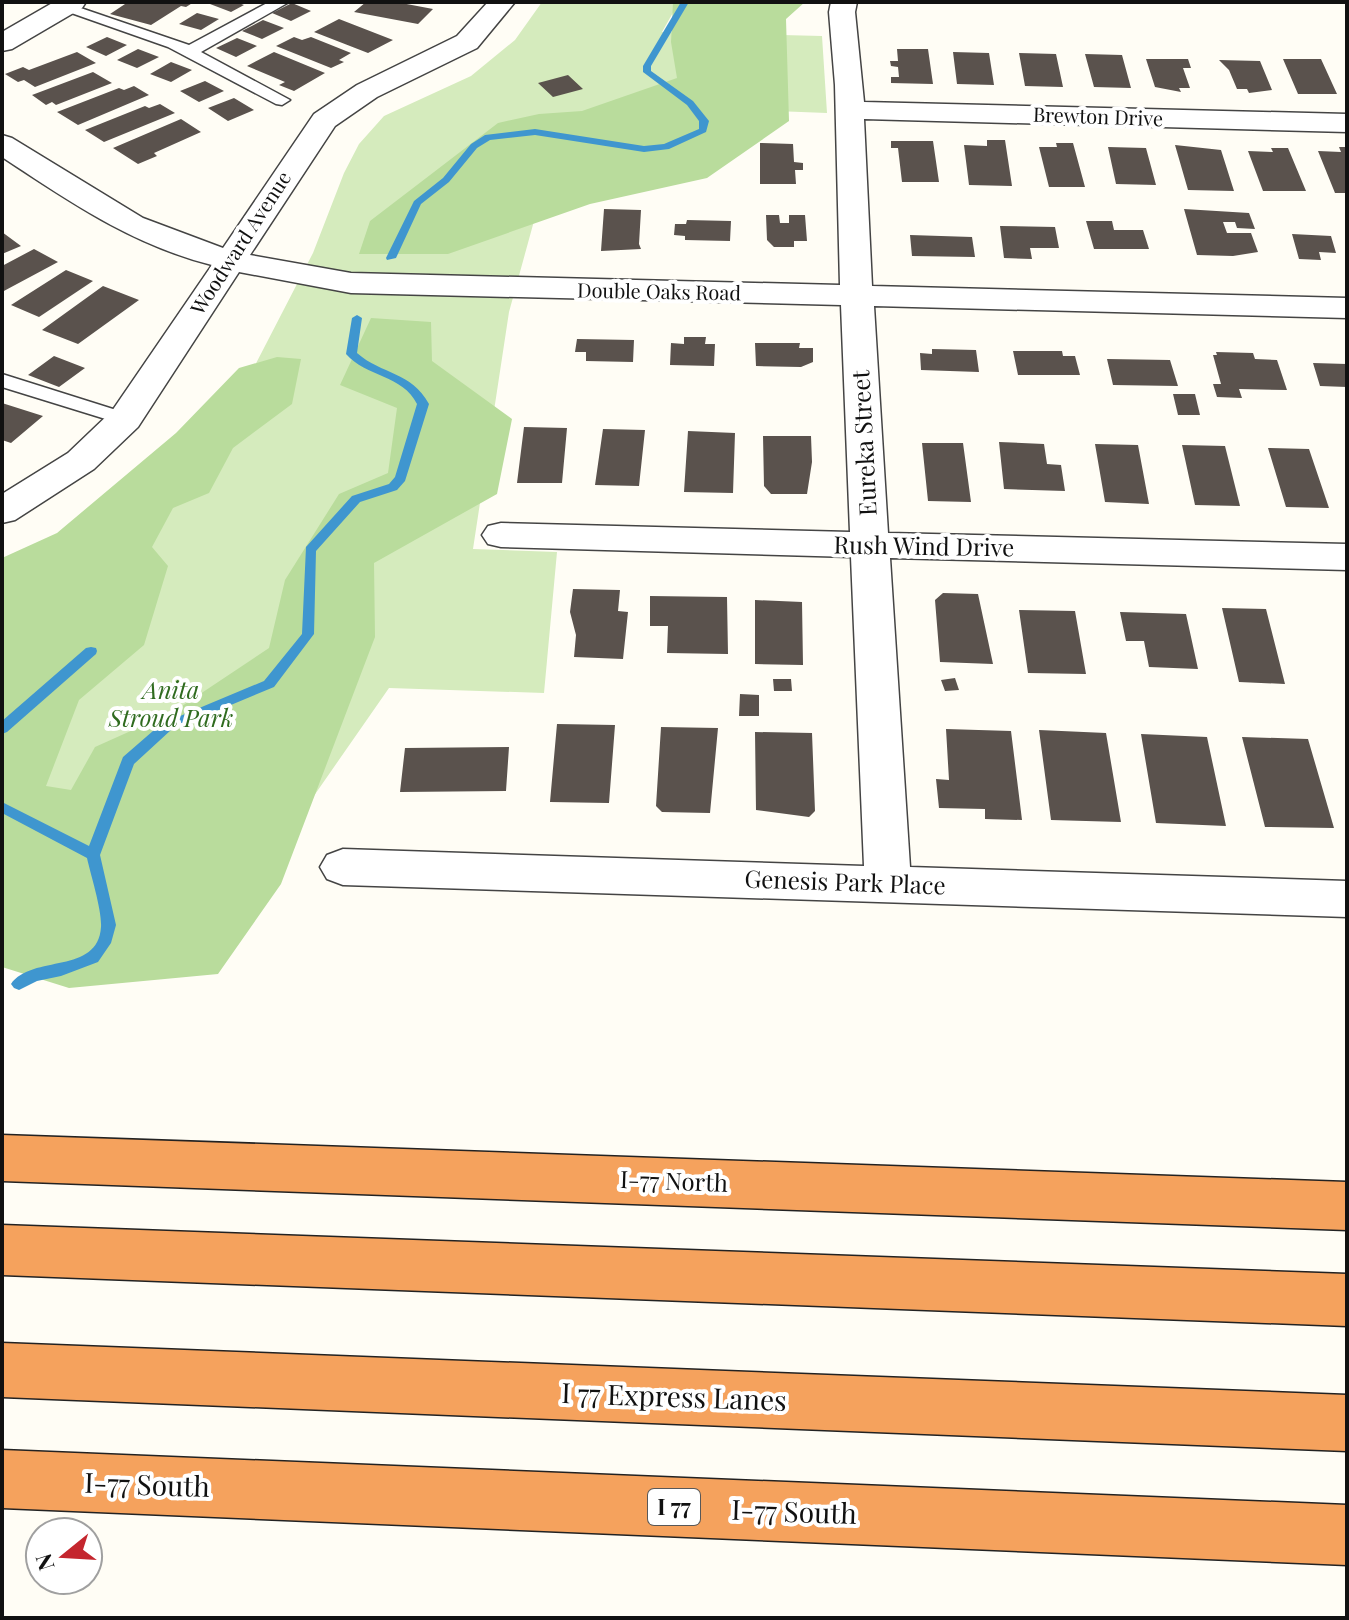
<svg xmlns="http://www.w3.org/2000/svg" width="1349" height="1620" font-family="'Playfair Display',serif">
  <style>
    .green { fill: #d5ebbd }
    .forest { fill: #b9dc9c }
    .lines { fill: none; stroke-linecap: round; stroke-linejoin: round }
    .stream { fill: #3f96cf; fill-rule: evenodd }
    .building { fill: #5a524d }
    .lane-casing { stroke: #444; stroke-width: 3 }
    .street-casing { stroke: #444; stroke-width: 3 }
    .highway-casing { stroke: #222; stroke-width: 3 }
    .lane { fill: #fff; fill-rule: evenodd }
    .street { fill: #fff; fill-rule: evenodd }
    .highway { fill: #f5a25d; fill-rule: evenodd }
    .labels { text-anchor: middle; stroke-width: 8; stroke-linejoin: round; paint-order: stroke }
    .far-street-label { font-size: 20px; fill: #111; stroke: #fff }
    .shield { fill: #fff; stroke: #585858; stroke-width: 2 }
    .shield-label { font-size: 22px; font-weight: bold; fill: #111 }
    .street-label { font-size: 24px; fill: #111; stroke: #fff }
    .park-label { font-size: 24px; font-style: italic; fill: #2f6b1f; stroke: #fff }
    .near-street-label { font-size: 28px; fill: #111; stroke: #fff }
  </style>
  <rect width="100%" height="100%" fill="#fffdf5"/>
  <path class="green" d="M542,2H679L662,32L822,36L827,113L615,105L545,181L509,312L473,549L557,552L544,693L389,688L208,948L2,950V615L203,466L313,253L344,173L359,144L384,116L471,76L515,40Z"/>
  <path class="forest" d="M673,2H805L786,19L789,121L707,178L590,204L448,254H359L370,221L498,123L539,114L582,111L677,78L671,42Z
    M371,318L431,322L432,361L512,419L497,494L374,563L375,637L281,884L218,974L69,988L2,967V558L57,533L176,433L239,368L277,357L301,359L292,404L233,448L209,493L173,508L152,547L168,566L144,645L79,700L46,786L71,790L95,747L173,712L269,648L285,580L339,494L388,473L397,408L340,385Z"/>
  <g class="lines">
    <path class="stream" d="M681,2H689L651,66V71L693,101L709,121L706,132L669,149L644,152L535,135L490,140L477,148L449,182L421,204L396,258L387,260L386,258L414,201L443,178L471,144L485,135L535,129L644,146L664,144L699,129V121L687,105L643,72V66Z
      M357,315L362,318L357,353C382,375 411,371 429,404L405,481L397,490L360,502L316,551L314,634L274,687L171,730L134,764L100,855L116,925L111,943L98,962L61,976L37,981L19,990L14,988L11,984C32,954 98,975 101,927C102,910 91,876 87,858L2,813V802L89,846L123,757L161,724L264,681L302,634L306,547L352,496L389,484L395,477L417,404C403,375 366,377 346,354L352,318Z
      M91,647L96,648L97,651L96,654L7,732L2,734V721L86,648Z"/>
  </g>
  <path class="building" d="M128,2L131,3L194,2L186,7L181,6L151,25L110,14Z
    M214,2H236L244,5L231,12L210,4Z
    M366,2H396L433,9L418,24L354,12Z
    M292,3L311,11L291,21L272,13Z
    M197,13L219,19L201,30L179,24Z
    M339,19L393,40L368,53L314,32Z
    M263,20L284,28L262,39L242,31Z
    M107,37L127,45L106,56L86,47Z
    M294,37L302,40L311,37L351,53L339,60L344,62L331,68L276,46Z
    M237,38L257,46L236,57L216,48Z
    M138,49L159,57L137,68L117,60Z
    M897,49H928L933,84L891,83V77H899L898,67L891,66L890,61H898Z
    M77,52L96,63L35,87L24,80L18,82L5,74L23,67L29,70Z
    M274,52L325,73L294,91L279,85L285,82L247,66Z
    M953,52L989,53L994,85L957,84Z
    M1019,53L1056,54L1063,87L1025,86Z
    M1085,54L1122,55L1131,88L1094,87Z
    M1146,59H1188L1191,68H1183L1190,88H1179L1181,92L1155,87Z
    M1283,59H1321L1337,94H1298Z
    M1219,60L1260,61L1272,90L1249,93L1247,89H1237L1229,70Z
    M171,62L192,70L171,82L150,74Z
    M93,72L112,83L56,105L52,102L46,105L32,95Z
    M568,75L583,89L553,97L538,83Z
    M205,81L224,91L199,102L180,91Z
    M134,86L149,95L78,125L57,112L119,88L124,90Z
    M234,98L254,110L228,121L208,108Z
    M160,104L175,113L104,142L85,130L145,106L149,108Z
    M181,119L201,132L154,153L157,156L138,164L113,148Z
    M987,140H1005L1012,186L969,185L964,145L987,146Z
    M891,141H933L939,182H902L898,148H891Z
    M760,143L793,144L794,162L803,163V170H795L796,184H760Z
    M1056,143H1073L1085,187H1049L1039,147H1057Z
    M1175,145L1221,150L1234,191L1188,190Z
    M1108,147L1146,148L1156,185L1116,184Z
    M1339,147H1347V193H1335L1318,151L1341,152Z
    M1271,148H1288L1306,191H1263L1248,151L1273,152Z
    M604,209L641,210L639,244L641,249L601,251Z
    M1184,209L1249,213L1255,229L1237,228L1235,222H1223L1227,233H1251L1258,252L1233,256L1197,255Z
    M766,215H779L780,223H789V215H805L807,241H794V247H774L767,240Z
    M687,220L731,221L730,241L685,240V236L674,235L675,224H686Z
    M1086,221H1112L1114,230H1143L1149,249H1094Z
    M1000,226L1055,227L1059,248H1030L1032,259L1004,258Z
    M2,232L21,246L2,254Z
    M1292,234L1331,236L1336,253L1319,252L1321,260L1299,259Z
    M910,235L972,237L975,257L912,256Z
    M34,249L58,262L2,292V266Z
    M66,270L93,281L39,317L11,305Z
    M103,286L139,300L78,344L42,330Z
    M684,337H706L705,344H715L714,366L670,365L671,343L684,344Z
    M577,339L634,340L633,362L586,361V352H575Z
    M755,343H800L799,348H813V362L801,367L756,366Z
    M932,349L976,350L979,372L921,370L920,353L932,354Z
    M1013,351H1062L1063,356H1075L1080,375H1018Z
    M1216,352L1253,353L1255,359L1277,360L1287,390L1239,389L1242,398L1217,397L1213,384H1221L1213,355H1217Z
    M54,356L85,368L59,387L28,375Z
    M1107,359L1170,360L1178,386L1113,385Z
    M1313,363L1347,364V387L1320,386Z
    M1173,394H1195L1200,415H1178Z
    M2,403L43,416L11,443L2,440Z
    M524,427L567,428L562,483H517Z
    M603,429L645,430L639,486L595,485Z
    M688,431L735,433L733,493L684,492Z
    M763,436H811L812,462L807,494H771L764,486Z
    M999,442L1044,444L1047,464L1061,465L1065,491L1004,489Z
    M922,443H963L971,502L928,501Z
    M1095,444L1138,445L1149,504L1105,502Z
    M1182,445L1225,446L1240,506L1195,505Z
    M1268,448L1309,449L1329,508L1286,507Z
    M573,589L620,590L618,611L628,612L623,659L574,657L576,635L570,612Z
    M943,593L978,594L993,664L940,662L935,600Z
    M650,596L727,597L728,654L667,653L668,626H650Z
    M755,600L802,602L803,665L755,664Z
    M1222,608L1266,609L1285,684L1239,682Z
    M1019,610L1075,611L1086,674L1028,673Z
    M1120,612L1186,614L1198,669L1149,667L1144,641H1126Z
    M955,678L959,690L945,691L941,680Z
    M773,679H791L792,691H774Z
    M740,694L759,695V716H739Z
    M557,724L615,725L609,803L550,802Z
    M661,727L718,728L710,813L662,812L656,806Z
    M946,729L1011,731L1022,820L985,819V809L939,808L936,779L949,780Z
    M1039,730L1106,733L1121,822L1051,820Z
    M755,732L812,733L815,811L809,817L756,810Z
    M1141,734L1207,737L1226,826L1156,823Z
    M1242,737L1308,739L1334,828L1265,827Z
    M509,747L506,791L400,792L405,748Z"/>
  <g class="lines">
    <g class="lane-casing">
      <path id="lane" d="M63,2L189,45L269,2H289L201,52L290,100L282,105L276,104L168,47L60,9L58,6Z
        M2,374L132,415L135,419L125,425L2,387Z"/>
    </g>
    <g class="street-casing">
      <path id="street" d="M54,2H86L82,8L12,49L2,51V32Z
        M488,2H515L477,48L377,97L335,126L250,255L351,273L840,285L835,85L829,12L831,2H857L855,12L864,102L1347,114V132L864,119L872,286L1347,298V318L874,306L888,533L1347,544V570L890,558L910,867L1347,881V917L343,885L327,879L320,867L327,855L343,849L864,866L851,557L501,547L488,544L482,535L488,526L501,523L850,532L841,305L351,293L239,272L138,427L94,469L15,520L2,523V494L68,453L112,411L212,265C132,245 69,201 2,157V135L12,138L143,218L223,248L314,114L357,85L457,36Z"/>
    </g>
    <g class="highway-casing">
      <path id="highway" d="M2,1135L1347,1182V1230L2,1181Z
        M2,1225L1347,1274V1326L2,1275Z
        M2,1343L1347,1395V1451L2,1397Z
        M2,1450L1347,1505V1565L2,1508Z"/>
    </g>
    <use href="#lane" class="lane"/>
    <use href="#street" class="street"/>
    <use href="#highway" class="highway"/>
  </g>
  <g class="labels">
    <g class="far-street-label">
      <text transform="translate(1098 117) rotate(2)" y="7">Brewton Drive</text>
      <text transform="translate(241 243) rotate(-57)" y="7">Woodward Avenue</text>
      <text transform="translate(659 292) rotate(1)" y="7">Double Oaks Road</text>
    </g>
    <rect class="shield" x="648" y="1489" width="52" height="36" rx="6"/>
    <g class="shield-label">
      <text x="674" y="1515">I 77</text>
    </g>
    <g class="street-label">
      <text transform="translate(865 443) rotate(-93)" y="8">Eureka Street</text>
      <text transform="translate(924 547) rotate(1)" y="8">Rush Wind Drive</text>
      <text transform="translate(845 883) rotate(2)" y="8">Genesis Park Place</text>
      <text transform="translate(674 1182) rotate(2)" y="8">I-77 North</text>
    </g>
    <g class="park-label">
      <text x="171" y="699">Anita<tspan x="171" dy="28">Stroud Park</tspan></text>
    </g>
    <g class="near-street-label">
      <text transform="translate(674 1397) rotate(2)" y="10">I 77 Express Lanes</text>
      <text transform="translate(147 1485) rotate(2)" y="10">I-77 South</text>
      <text transform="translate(794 1512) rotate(2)" y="10">I-77 South</text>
    </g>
  </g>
  <rect width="1349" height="1620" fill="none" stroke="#111111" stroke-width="8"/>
  <g transform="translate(64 1556) rotate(252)"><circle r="38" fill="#ffffff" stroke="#a0a0a0" stroke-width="2"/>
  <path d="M0-6L14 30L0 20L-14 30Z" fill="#c4262e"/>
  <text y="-12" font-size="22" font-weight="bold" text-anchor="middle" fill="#111111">N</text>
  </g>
</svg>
